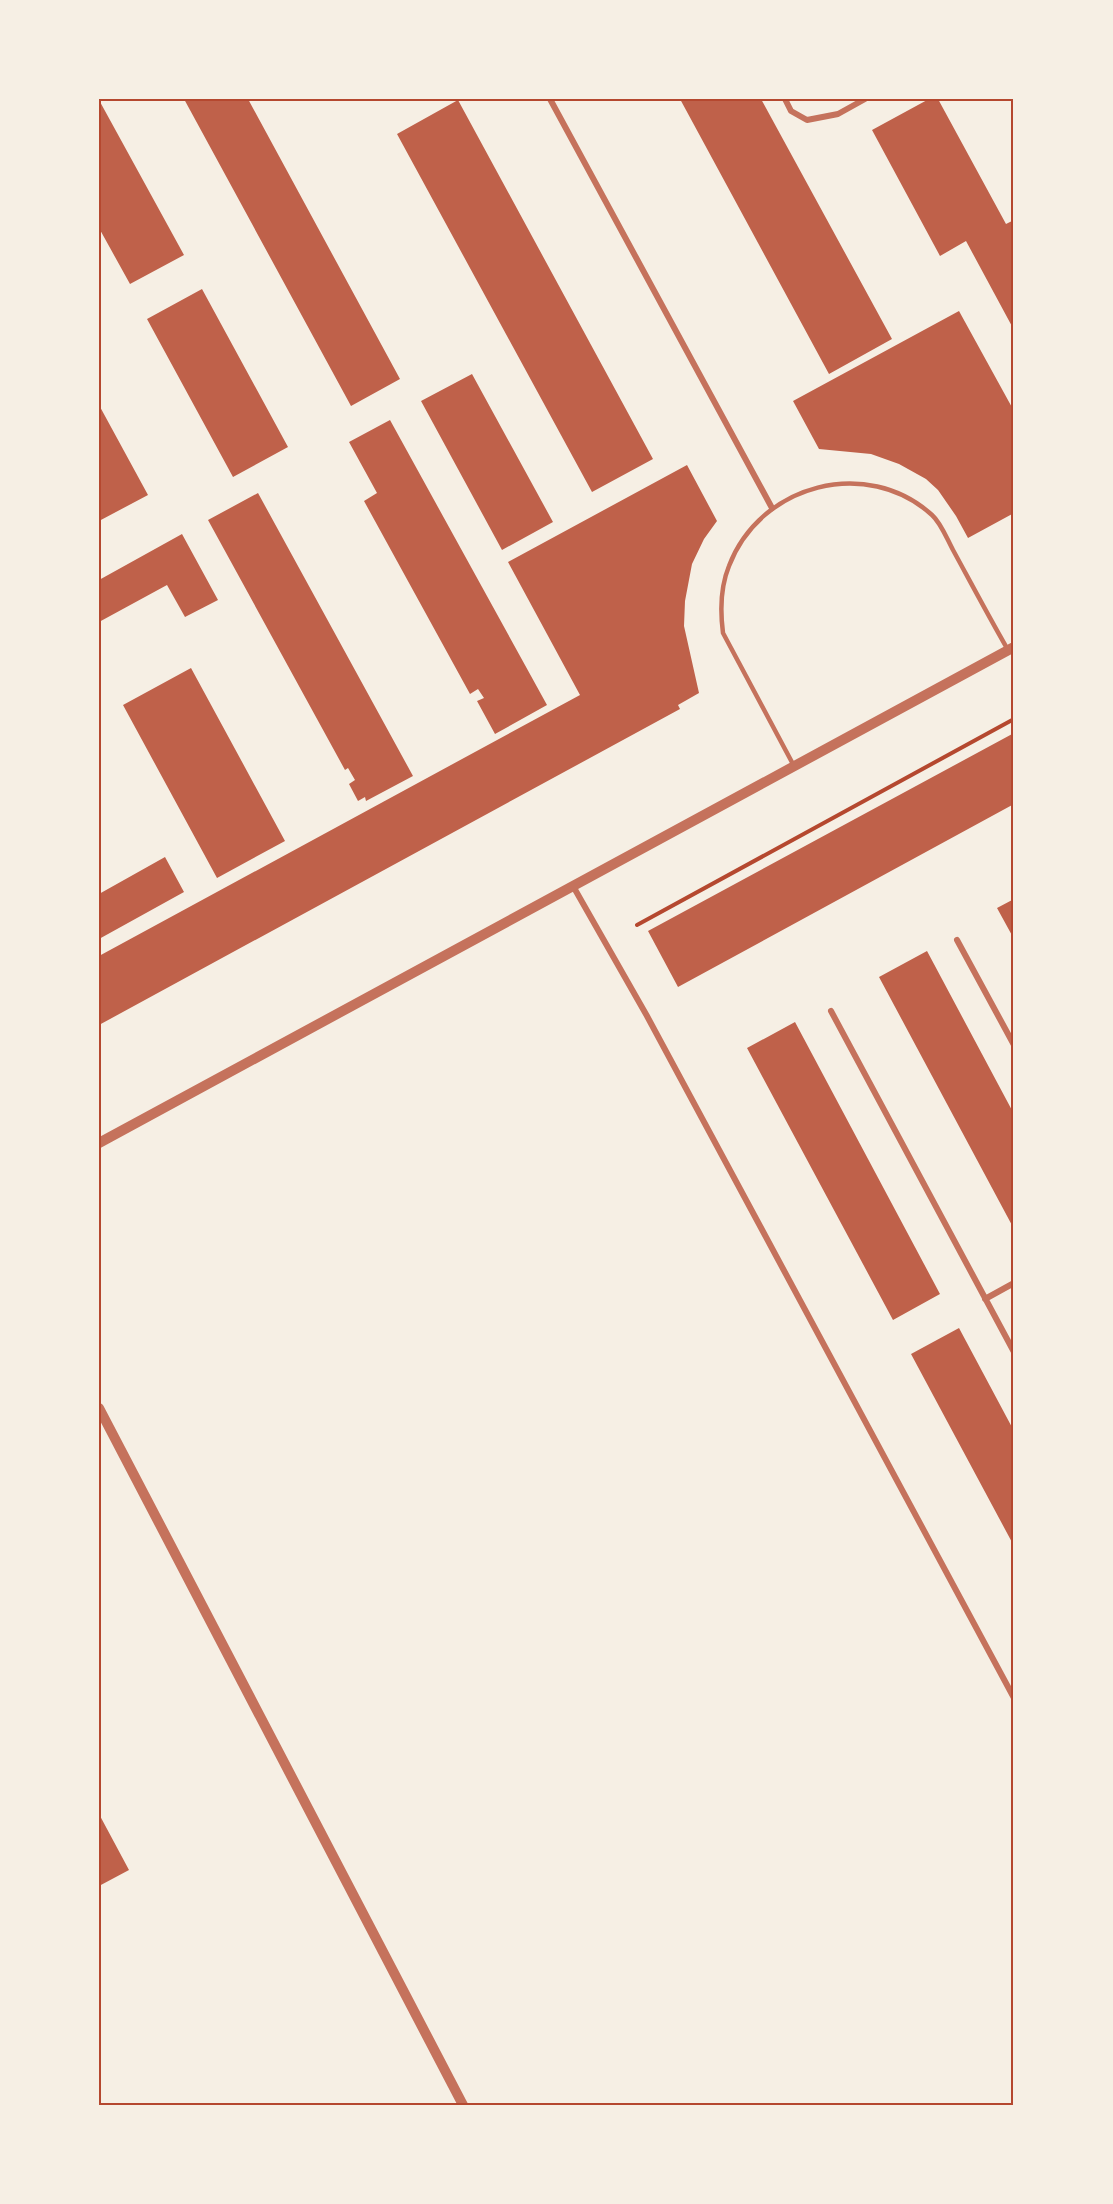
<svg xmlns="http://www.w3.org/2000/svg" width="1113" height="2204" font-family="'Archivo Narrow',sans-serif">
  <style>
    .building { fill: #bf614a }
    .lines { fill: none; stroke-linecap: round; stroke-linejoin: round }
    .path { stroke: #b5482f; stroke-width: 4 }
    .service { stroke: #c5725c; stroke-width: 4.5 }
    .minor { stroke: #c5725c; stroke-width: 6 }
    .tertiary { stroke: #c5725c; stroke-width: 10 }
    .neatline { fill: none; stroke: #b5482f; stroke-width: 2 }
  </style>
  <rect width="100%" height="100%" fill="#f6efe4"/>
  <path class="building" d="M184,99H248L400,379L351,406Z
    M680,99H761L892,339L829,374Z
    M929,99H938L1006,224L1014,220V330L966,241L940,256L872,130Z
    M99,100L184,255L130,284L99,228Z
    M458,100L653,459L592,492L397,134Z
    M202,289L288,447L233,477L147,319Z
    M959,311L1014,411V513L968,538L956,516L938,490L926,479L899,464L871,454L819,449L793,401Z
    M472,374L553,522L502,550L421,401Z
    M99,405L148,495L99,521Z
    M390,420L547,705L495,734L477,701L484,698L478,689L470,694L364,501L377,493L349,442Z
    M687,465L717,521L704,539L692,564L685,601L684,626L699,693L678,705L680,709L99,1025V956L580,695L508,562Z
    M258,493L413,776L366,801L365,797L358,801L349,784L355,780L348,768L345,770L208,520Z
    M182,534L218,600L185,617L167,585L99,622V580Z
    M191,668L285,841L217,878L123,705Z
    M1014,733V804L678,987L648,931Z
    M165,857L184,892L99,939V894Z
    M1014,899V939L997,908Z
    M927,951L1014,1114V1229L879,977Z
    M795,1022L940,1294L893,1320L747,1048Z
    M959,1328L1014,1431V1546L911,1354Z
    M99,1814L129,1870L99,1886Z"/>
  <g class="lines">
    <path class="path" d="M637,925L1014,719"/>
    <path class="service" d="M794,766L723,633C720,610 720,588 729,566C760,484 867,456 932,515C941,523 947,539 953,550C971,583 989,617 1008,650"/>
    <path class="minor" d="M550,99L772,508
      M785,99L791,111L807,120L838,114L865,99
      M573,886L647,1016L1014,1698
      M957,940L1014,1045
      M831,1011L1014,1352
      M985,1299L1014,1283"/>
    <path class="tertiary" d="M99,1143L1014,647
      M99,1408L463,2105"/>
  </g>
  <rect width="1113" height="2204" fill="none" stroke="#f6efe4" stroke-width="201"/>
  <rect x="100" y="100" width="912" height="2004" class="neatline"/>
</svg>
